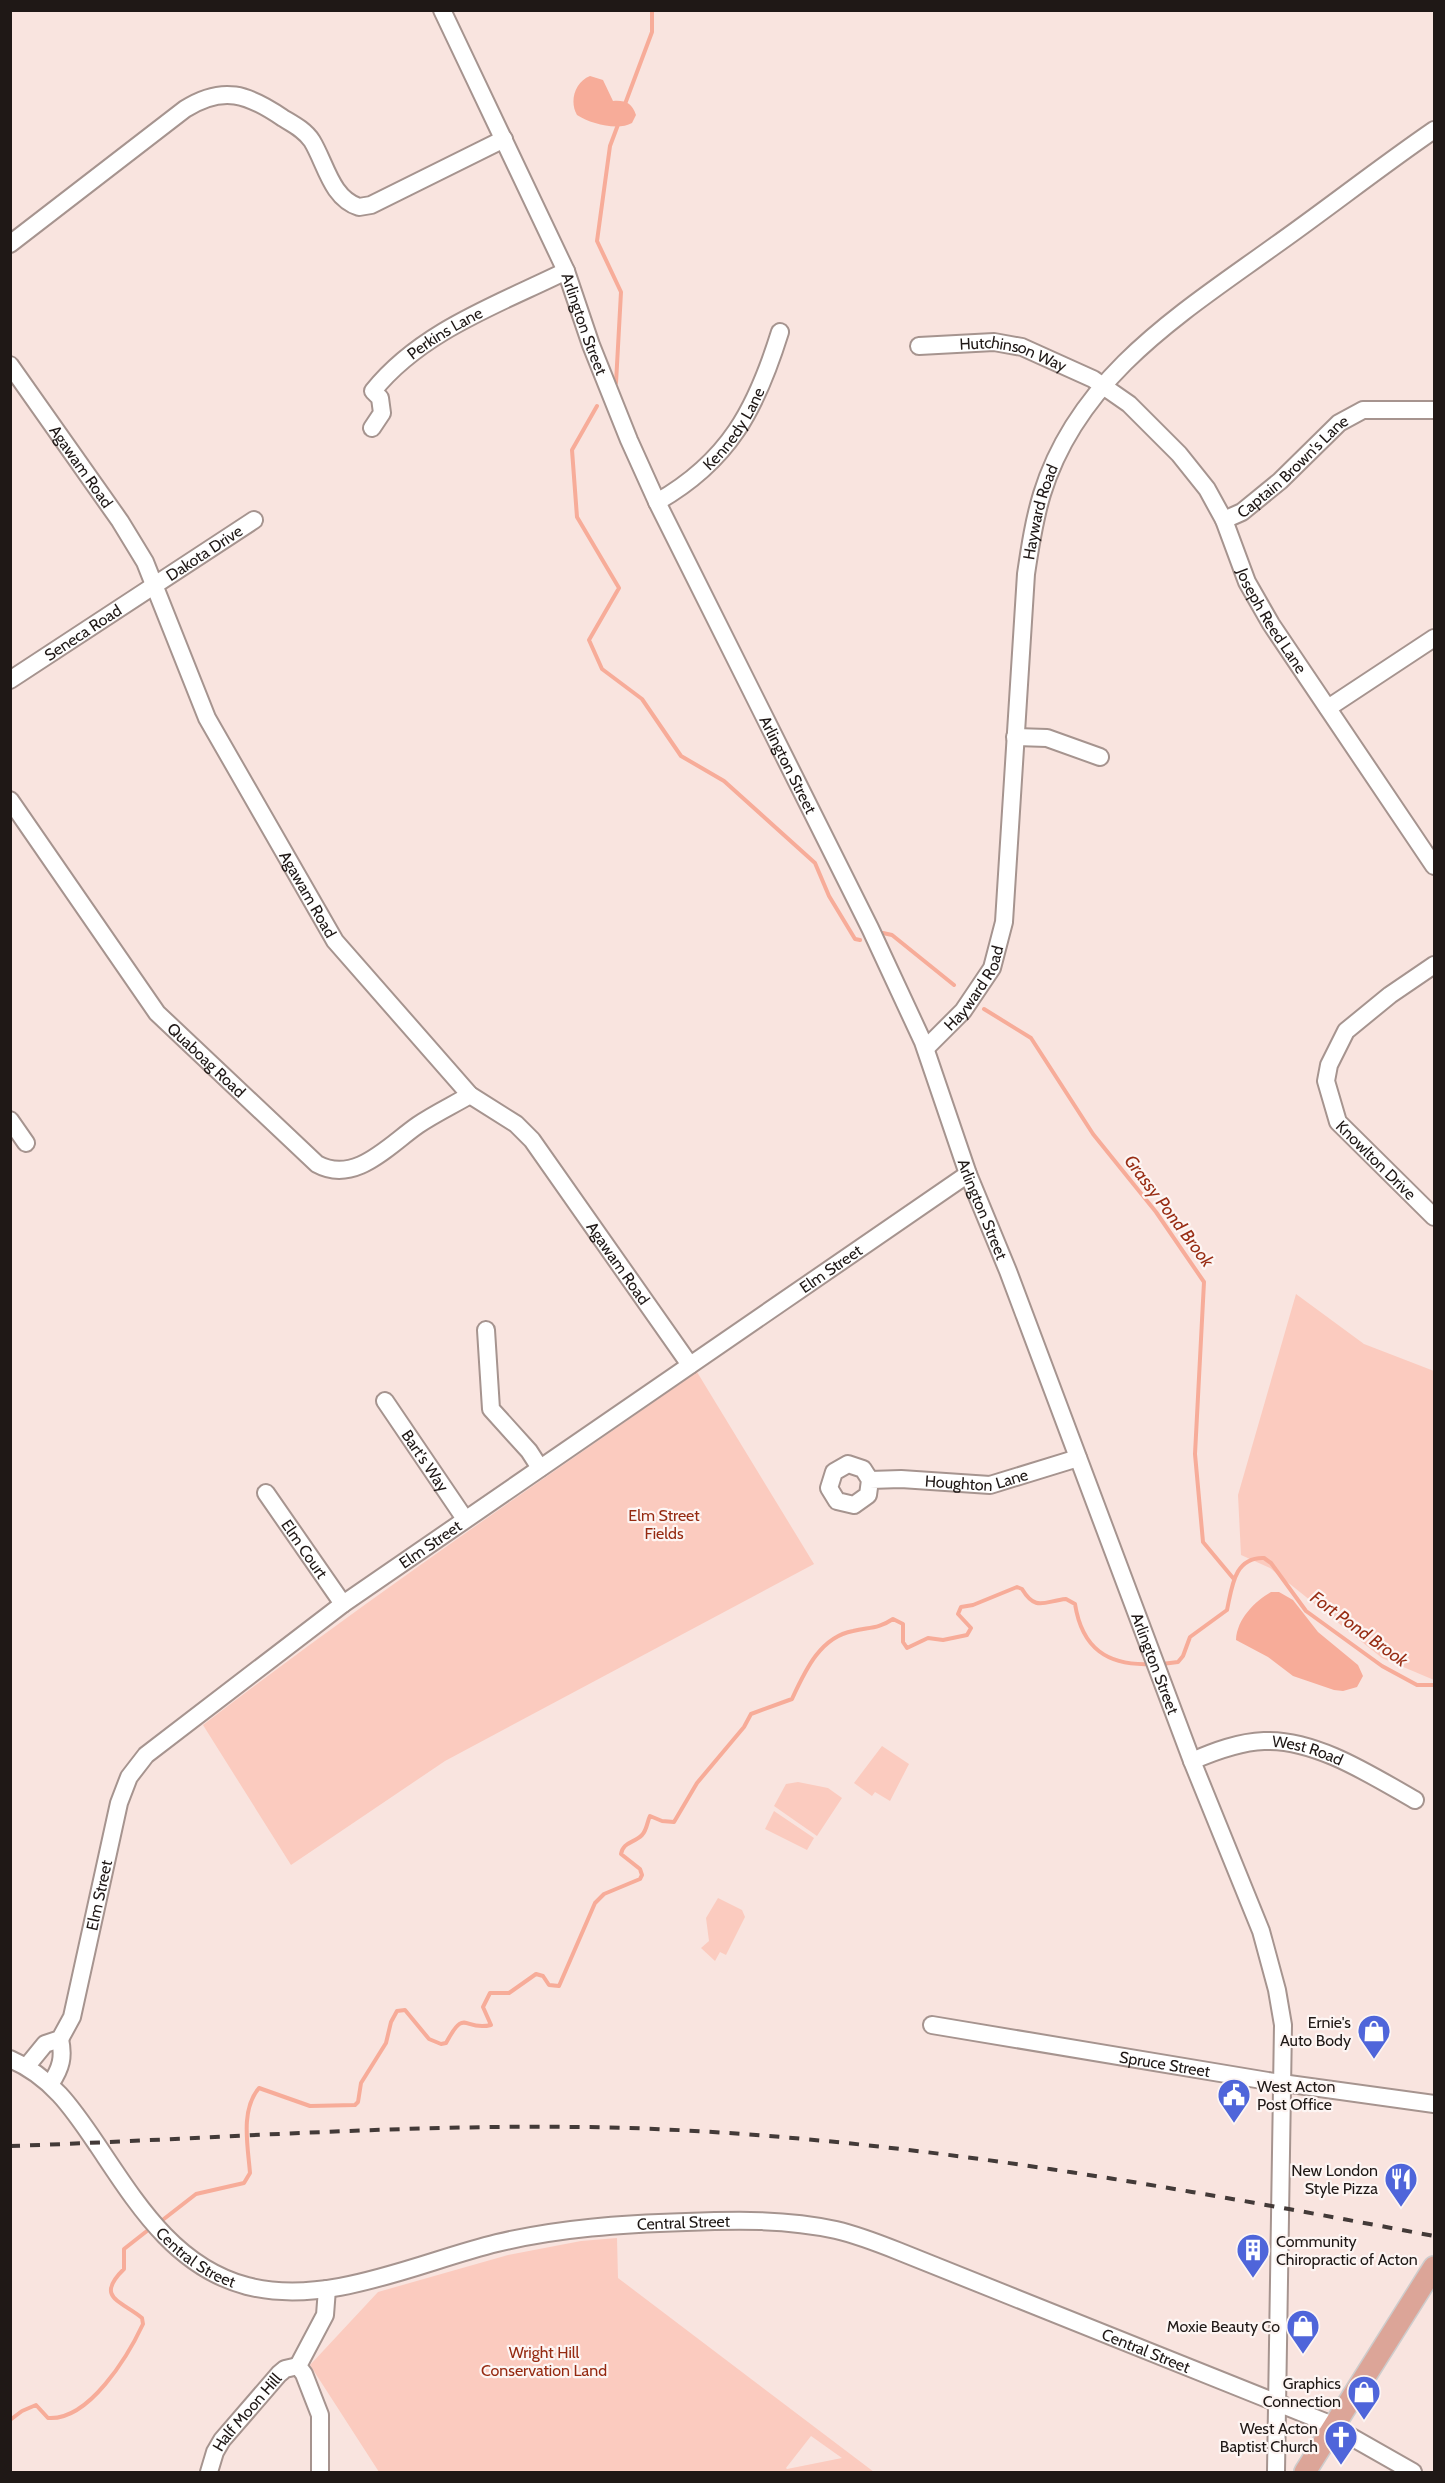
<svg xmlns="http://www.w3.org/2000/svg" width="1445" height="2483" font-family="Cabin,sans-serif">
  <style>
    .green { fill: #fbcbbf; fill-rule: evenodd }
    .water { fill: #f7ac99 }
    .lines { fill: none; stroke-linecap: round; stroke-linejoin: round }
    .stream { stroke: #f7ac99; stroke-width: 4 }
    .minor-casing { stroke: #a6948f; stroke-width: 20 }
    .major-casing { stroke: #cecccc; stroke-width: 24 }
    .minor { stroke: #fff; stroke-width: 16 }
    .major { stroke: #dca598; stroke-width: 21 }
    .rail { stroke: #433a38; stroke-width: 4; stroke-dasharray: 10 10; stroke-linecap: butt }
    .labels { text-anchor: middle; stroke-width: 4.5; stroke-linejoin: round; paint-order: stroke }
    .street-label { font-size: 16px; fill: #1f1816; stroke: #fdf5f3 }
    .park-label { font-size: 16px; fill: #952a11; stroke: #fdf5f3 }
    .poi-label { font-size: 16px; fill: #1f1816; stroke: #fdf5f3; text-anchor: end }
    .water-label { font-size: 18px; font-style: italic; fill: #982d14; stroke: #fdf5f3 }
  </style>
  <rect width="100%" height="100%" fill="#f9e4df"/>
  <path class="green" d="M1296,1294L1364,1344L1434,1371V1680L1382,1658L1270,1568L1241,1555L1238,1495Z
    M697,1372L814,1564L445,1761L291,1865L203,1725C363,1602 530,1488 697,1372Z
    M882,1746L909,1764L890,1801L875,1792L872,1796L854,1783Z
    M798,1782L828,1788L842,1798L817,1836L774,1806L786,1784Z
    M774,1811L814,1838L807,1850L765,1829Z
    M718,1898L742,1910L745,1917L726,1955L720,1952L715,1961L701,1948L709,1941L706,1918Z
    M617,2238L618,2278L874,2472H379L310,2365L378,2292L508,2255L581,2241ZM811,2436L842,2458L787,2469L786,2468Z"/>
  <path class="water" d="M590,76L603,80L613,101C625,100 632,103 636,115L632,123C618,131 591,124 577,115C569,101 575,82 590,76Z
    M1271,1592H1279L1293,1600L1318,1632L1358,1665L1363,1676L1357,1687L1343,1691L1334,1690L1293,1676L1268,1657L1236,1640C1237,1619 1254,1602 1271,1592Z"/>
  <g class="lines">
    <path class="stream" d="M625,104L652,32V10
      M616,383L621,292L597,241L610,146L619,122
      M597,406L572,450L577,517L619,588L589,640L602,669L642,699L681,756L724,781L815,863L829,896L855,939L860,940
      M883,933L892,935L954,985
      M984,1009L1031,1038L1093,1134L1156,1212L1204,1282L1195,1454L1203,1542L1233,1578
      M1162,1664L1178,1662L1183,1656L1190,1637L1227,1610C1232,1587 1234,1557 1264,1558L1271,1563L1306,1611L1382,1666L1417,1685H1434
      M160,2222L196,2194L244,2183L250,2173C248,2147 240,2110 259,2088L310,2106L355,2105L358,2102L361,2083L386,2043L391,2022L397,2011L405,2010L429,2039L441,2044L446,2043C466,2006 463,2032 491,2025L483,2007L490,1993H509L536,1974L543,1976L549,1985L559,1986L595,1903L604,1894L640,1879L642,1875L640,1869L621,1854C623,1842 634,1843 642,1835C647,1830 647,1822 650,1816L662,1821L674,1822L697,1783L744,1727L751,1714L792,1699C805,1671 820,1637 853,1631C870,1627 878,1629 893,1619L903,1624V1642L907,1648L928,1638L943,1640L967,1635L971,1628L958,1614L961,1607L973,1605L1017,1587L1022,1589C1036,1612 1044,1601 1066,1599L1075,1604C1082,1648 1107,1666 1151,1664
      M10,2420L22,2411L36,2405L48,2418C89,2421 128,2356 143,2324L142,2318C122,2301 94,2298 124,2269V2249L152,2227"/>
    <g class="minor-casing">
      <g id="minor">
        <path id="s1" d="M442,10L566,271L591,345L629,440L657,502L870,928L923,1042L968,1174L1008,1271L1192,1761L1261,1931L1277,1990L1283,2025L1276,2472"/>
        <path d="M10,244L185,109C223,85 248,94 283,118C293,124 305,130 312,141C326,164 331,198 359,207L371,205L504,139"/>
        <path id="s2" d="M919,346L994,342L1022,347L1093,379L1129,404L1179,454L1207,489L1224,520L1247,582L1271,624L1434,866"/>
        <path id="s3" d="M10,365L120,521L145,562L207,718L335,941L470,1095L516,1124L532,1140L690,1365"/>
        <path id="s4" d="M372,428L382,413L380,398L373,391C421,331 499,304 566,271"/>
        <path id="s5" d="M657,502C729,461 756,409 780,332"/>
        <path id="s6" d="M1224,520L1242,512L1280,481L1339,423L1363,410H1434"/>
        <path id="s7" d="M10,680L254,520"/>
        <path d="M1328,708L1434,638"/>
        <path d="M1015,737L1047,738L1100,757"/>
        <path id="s8" d="M10,800L157,1013L317,1164C355,1185 389,1145 418,1125C434,1114 453,1105 470,1095"/>
        <path id="s9" d="M1434,965L1390,995L1346,1031L1329,1065L1326,1081L1338,1122L1434,1217"/>
        <path id="s10" d="M926,1048L963,1011L992,968L1004,922L1026,574C1030,547 1034,520 1042,494C1078,377 1180,314 1273,247C1327,209 1380,167 1434,130"/>
        <path d="M10,1120L26,1143"/>
        <path d="M486,1330L491,1409L529,1451L540,1468"/>
        <path id="s11" d="M385,1401L465,1519"/>
        <path id="s12" d="M870,1480L868,1495L854,1505L837,1501L829,1488L834,1472L848,1464L863,1469L870,1480L901,1479L990,1485L1078,1458"/>
        <path id="s13" d="M266,1493L343,1604"/>
        <path id="s14" d="M1192,1761C1215,1751 1239,1742 1264,1741C1316,1739 1371,1775 1415,1800"/>
        <path id="s15" d="M932,2025L1268,2081L1434,2104"/>
        <path id="s16" d="M10,2059C52,2077 73,2109 98,2146C137,2204 175,2267 247,2286C328,2307 419,2262 497,2243C560,2228 622,2224 686,2222C736,2220 787,2219 836,2230C857,2235 878,2243 898,2251L1325,2422L1413,2472"/>
        <path id="s17" d="M27,2066L45,2044L60,2039L72,2017L119,1803L129,1777L146,1755L343,1604L968,1174"/>
        <path d="M51,2083C61,2068 64,2057 60,2039"/>
        <path id="s18" d="M209,2472L215,2452L222,2440L279,2374L285,2369L298,2366"/>
        <path d="M320,2472V2415L304,2374L298,2366L325,2315L327,2289"/>
      </g>
    </g>
    <g class="major-casing">
      <path id="major" d="M1305,2472L1434,2267"/>
    </g>
    <use href="#minor" class="minor"/>
    <use href="#major" class="major"/>
    <path class="rail" d="M10,2146C217,2139 423,2122 629,2128C901,2137 1168,2186 1434,2236"/>
  </g>
  <defs>
    <g id="shop-pin" transform="scale(1.725)"><path d="M0 17L-7.5 6A9.5 9.5 0 1 1 7.5 6Z" fill="#4f65da" stroke="#fdf5f3"/><path d="M-5-2.5h2.3a2.7 3.5 0 0 1 5.4 0H5L5.5 6h-11ZM-1.5-2.5h3a1.5 2.3 0 0 0-3 0Z" fill="#fff"/></g>
    <g id="civic-pin" transform="scale(1.725)"><path d="M0 17L-7.5 6A9.5 9.5 0 1 1 7.5 6Z" fill="#4f65da" stroke="#fdf5f3"/><path d="M-.6-6.5H3V-4.5H.6V-3L4-1V1h2V6H-6V1h2V-1L-.6-3ZM-1.2 2.5V6h2.4V2.5Z" fill="#fff"/></g>
    <g id="restaurant-pin" transform="scale(1.725)"><path d="M0 17L-7.5 6A9.5 9.5 0 1 1 7.5 6Z" fill="#4f65da" stroke="#fdf5f3"/><path d="M-5-6h1v4h1v-4h1v4h1v-4h1v5L-1.5 .5V6h-2V.5L-5-1ZM5-6V6H3V1.5H1.5Q1.5-4 5-6Z" fill="#fff"/></g>
    <g id="building-pin" transform="scale(1.725)"><path d="M0 17L-7.5 6A9.5 9.5 0 1 1 7.5 6Z" fill="#4f65da" stroke="#fdf5f3"/><path d="M-4-6H4V6H1V3H-1V6H-4ZM-2.5-4.3h1.7v1.8h-1.7ZM.8-4.3h1.7v1.8H.8ZM-2.5-1h1.7V.8h-1.7ZM.8-1h1.7V.8H.8Z" fill="#fff"/></g>
    <g id="church-pin" transform="scale(1.725)"><path d="M0 17L-7.5 6A9.5 9.5 0 1 1 7.5 6Z" fill="#4f65da" stroke="#fdf5f3"/><path d="M-1.2-6h2.4v3.5h3.3v2.4h-3.3V6h-2.4V-.1h-3.3v-2.4h3.3Z" fill="#fff"/></g>
  </defs>
  <g fill-rule="evenodd">
    <use href="#shop-pin" x="1374" y="2031"/>
    <use href="#civic-pin" x="1234" y="2095"/>
    <use href="#restaurant-pin" x="1401" y="2179"/>
    <use href="#building-pin" x="1253" y="2250"/>
    <use href="#shop-pin" x="1303" y="2326"/>
    <use href="#shop-pin" x="1364" y="2392"/>
    <use href="#church-pin" x="1341" y="2437"/>
  </g>
  <g class="labels">
    <g class="street-label">
      <text dy="6" stroke="none"><textPath href="#s1" startOffset="345">Arlington Street</textPath></text>
      <text dy="6" stroke="none"><textPath href="#s4" startOffset="136">Perkins Lane</textPath></text>
      <text dy="6" stroke="none"><textPath href="#s2" startOffset="96">Hutchinson Way</textPath></text>
      <text dy="6" stroke="none"><textPath href="#s5" startOffset="108">Kennedy Lane</textPath></text>
      <text dy="6" stroke="none"><textPath href="#s6" startOffset="88">Captain Brown's Lane</textPath></text>
      <text dy="6" stroke="none"><textPath href="#s3" startOffset="124">Agawam Road</textPath></text>
      <text dy="6" stroke="none"><textPath href="#s10" startOffset="564">Hayward Road</textPath></text>
      <text dy="6" stroke="none"><textPath href="#s7" startOffset="232">Dakota Drive</textPath></text>
      <text dy="6" stroke="none"><textPath href="#s2" startOffset="488">Joseph Reed Lane</textPath></text>
      <text dy="6" stroke="none"><textPath href="#s7" startOffset="87">Seneca Road</textPath></text>
      <text dy="6" stroke="none"><textPath href="#s1" startOffset="831">Arlington Street</textPath></text>
      <text dy="6" stroke="none"><textPath href="#s3" startOffset="610">Agawam Road</textPath></text>
      <text dy="6" stroke="none"><textPath href="#s10" startOffset="78">Hayward Road</textPath></text>
      <text dy="6" stroke="none"><textPath href="#s8" startOffset="327">Quaboag Road</textPath></text>
      <text dy="6" stroke="none"><textPath href="#s9" startOffset="261">Knowlton Drive</textPath></text>
      <text dy="6" stroke="none"><textPath href="#s1" startOffset="1317">Arlington Street</textPath></text>
      <text dy="6" stroke="none"><textPath href="#s3" startOffset="1096">Agawam Road</textPath></text>
      <text dy="6" stroke="none"><textPath href="#s17" startOffset="1184">Elm Street</textPath></text>
      <text dy="6" stroke="none"><textPath href="#s11" startOffset="72">Bart's Way</textPath></text>
      <text dy="6" stroke="none"><textPath href="#s12" startOffset="234">Houghton Lane</textPath></text>
      <text dy="6" stroke="none"><textPath href="#s17" startOffset="698">Elm Street</textPath></text>
      <text dy="6" stroke="none"><textPath href="#s13" startOffset="68">Elm Court</textPath></text>
      <text dy="6" stroke="none"><textPath href="#s1" startOffset="1803">Arlington Street</textPath></text>
      <text dy="6" stroke="none"><textPath href="#s14" startOffset="120">West Road</textPath></text>
      <text dy="6" stroke="none"><textPath href="#s17" startOffset="194">Elm Street</textPath></text>
      <text dy="6" stroke="none"><textPath href="#s15" startOffset="236">Spruce Street</textPath></text>
      <text dy="6" stroke="none"><textPath href="#s16" startOffset="780">Central Street</textPath></text>
      <text dy="6" stroke="none"><textPath href="#s16" startOffset="276">Central Street</textPath></text>
      <text dy="6" stroke="none"><textPath href="#s16" startOffset="1266">Central Street</textPath></text>
      <text dy="6" stroke="none"><textPath href="#s18" startOffset="72">Half Moon Hill</textPath></text>
    </g>
    <g class="park-label">
      <text x="664" y="1521">Elm Street<tspan x="664" dy="18">Fields</tspan></text>
      <text x="544" y="2358">Wright Hill<tspan x="544" dy="18">Conservation Land</tspan></text>
    </g>
    <g class="poi-label">
      <text x="1351" y="2028">Ernie's<tspan x="1351" dy="18">Auto Body</tspan></text>
      <text x="1257" y="2092" text-anchor="start">West Acton<tspan x="1257" dy="18">Post Office</tspan></text>
      <text x="1378" y="2176">New London<tspan x="1378" dy="18">Style Pizza</tspan></text>
      <text x="1276" y="2247" text-anchor="start">Community<tspan x="1276" dy="18">Chiropractic of Acton</tspan></text>
      <text x="1280" y="2332">Moxie Beauty Co</text>
      <text x="1341" y="2389">Graphics<tspan x="1341" dy="18">Connection</tspan></text>
      <text x="1318" y="2434">West Acton<tspan x="1318" dy="18">Baptist Church</tspan></text>
    </g>
    <g class="water-label">
      <text transform="translate(1169 1211) rotate(53)" y="6">Grassy Pond Brook</text>
      <text transform="translate(1359 1629) rotate(36)" y="6">Fort Pond Brook</text>
    </g>
  </g>
  <rect width="1445" height="2483" fill="none" stroke="#1f1816" stroke-width="24"/>
</svg>
